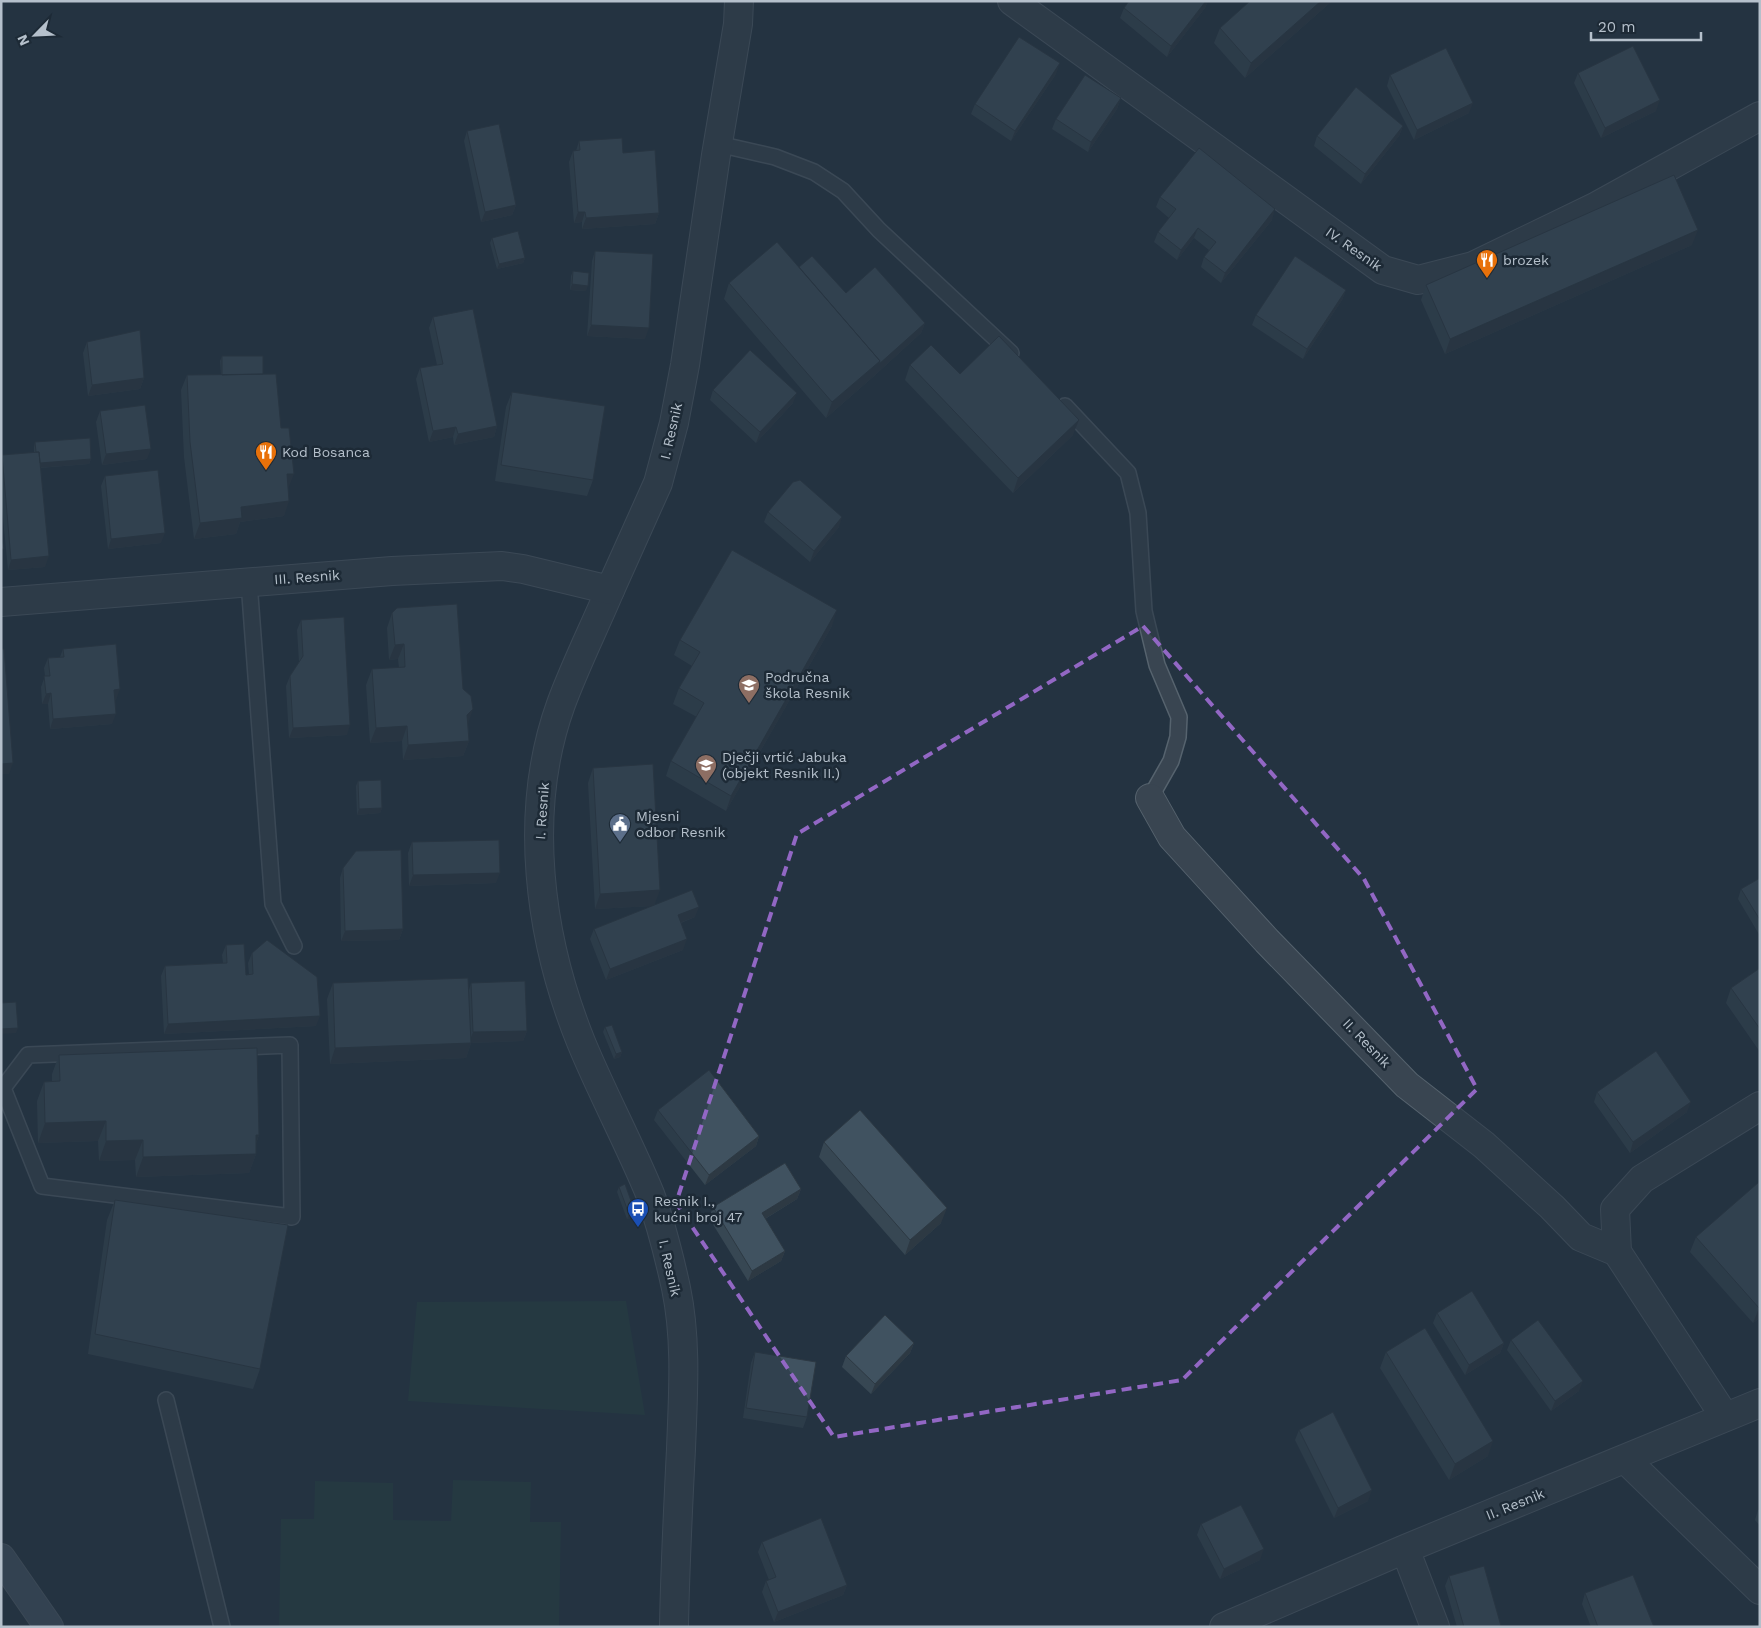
<svg xmlns="http://www.w3.org/2000/svg" width="1761" height="1628" font-family="'Work Sans',sans-serif">
  <style>
    .green { fill: #264142 }
    .lines { fill: none; stroke-linecap: round; stroke-linejoin: round }
    .service-casing { stroke: #56636e; stroke-width: 18 }
    .minor-casing { stroke: #56636e; stroke-width: 30 }
    .tertiary-casing { stroke: #56636e; stroke-width: 30 }
    .secondary-casing { stroke: #56636e; stroke-width: 30 }
    .service { stroke: #394551; stroke-width: 15 }
    .minor { stroke: #394551; stroke-width: 28 }
    .tertiary { stroke: #394551; stroke-width: 28 }
    .secondary { stroke: #465464; stroke-width: 28 }
    .wall { fill: #374753 }
    .shaded-wall { fill: #2d3943 }
    .building { fill: #405260; stroke: #2d3943 }
    .marked { fill: none; stroke: #9267c4; stroke-width: 4; stroke-dasharray: 10 6; stroke-linejoin: round }
    .labels { text-anchor: middle; stroke-width: 5; stroke-linejoin: round; paint-order: stroke }
    .street-label { font-size: 14px; fill: #b5c0cb; stroke: #1d2a36 }
    .poi-label { font-size: 14px; fill: #b5c0cb; stroke: #1d2a36; text-anchor: start }
  </style>
  <rect width="100%" height="100%" fill="#243341"/>
  <path class="green" d="M626,1301L645,1415L408,1401L417,1302Z
    M453,1480L531,1482L530,1522H561L559,1627H279L281,1519H314L315,1481L393,1483V1520L451,1521Z"/>
  <g class="lines">
    <g class="service-casing">
      <path id="service" d="M718,144L775,157L814,172L843,191L879,230L1011,353
        M1065,406L1128,473L1138,513L1144,611L1157,665L1179,717L1178,737L1171,761L1150,798
        M249,582L273,904L294,946
        M290,1045L292,1217L42,1186L3,1088L28,1055Z
        M166,1400L222,1627"/>
    </g>
    <g class="minor-casing">
      <path id="minor" d="M1012,1L1383,270L1418,280L1473,266L1597,206L1760,116
        M610,590C594,628 575,666 561,704C522,812 539,938 581,1042C602,1093 629,1143 650,1194C661,1224 669,1256 676,1288C687,1341 683,1395 681,1449C678,1508 675,1567 674,1627
        M1150,798L1172,837L1267,941L1407,1085L1484,1145L1552,1207L1581,1237L1617,1252L1725,1417
        M1617,1252L1615,1209L1642,1179L1760,1106
        M1625,1459L1760,1590
        M1405,1549L1435,1627
        M1224,1627L1405,1549L1760,1403"/>
    </g>
    <g class="tertiary-casing">
      <path id="tertiary" d="M1,602L392,571L502,566L523,569L610,590L658,483L674,423L685,365L716,155L738,24L739,1"/>
    </g>
    <g class="secondary-casing">
      <path id="secondary" d="M1,1558L49,1627"/>
    </g>
    <use href="#service" class="service"/>
    <use href="#minor" class="minor"/>
    <use href="#tertiary" class="tertiary"/>
    <use href="#secondary" class="secondary"/>
  </g>
  <path class="wall" d="M1129,1H1208L1205,8L1167,57L1120,18L1124,8Z
    M1250,1H1332L1245,78L1214,43L1220,28Z
    M1578,73L1656,111L1601,138L1574,83Z
    M1056,74L1011,141L971,114L975,104Z
    M1390,75L1469,113L1414,140L1387,86Z
    M1121,98L1117,109L1088,152L1052,129L1056,119Z
    M1403,126L1399,136L1361,184L1314,146L1317,136Z
    M467,131L516,205L512,215L481,222L464,141Z
    M579,141L623,153L659,213L655,224L582,229V222L574,223L569,162L573,151H576Z
    M1160,197L1272,220L1221,283L1201,267L1204,257L1209,250L1194,238L1177,260L1154,242L1158,232L1169,218L1156,207Z
    M492,238L525,258L523,263L497,269L490,243Z
    M1692,245L1445,354L1421,300L1426,285Z
    M595,251L645,339L587,336L592,261Z
    M799,267L846,293L925,323L921,333L874,376L826,418L724,299L729,283Z
    M573,271L586,291L570,290L571,276Z
    M1346,290L1342,300L1303,359L1252,325L1256,315Z
    M433,317L497,426L494,437L454,445L453,437L429,442L416,379L420,368L437,365L429,328Z
    M87,342L144,378L140,389L88,396L83,353Z
    M222,356L263,374L281,428L288,489L284,516L240,522L236,534L194,539L184,457L181,390L187,375H221L220,361Z
    M910,365L960,374L1073,435L1013,493L905,380Z
    M713,390L793,403L756,443L710,400Z
    M512,392L593,480L587,496L495,481L506,407Z
    M100,411L147,459L102,465L96,422Z
    M35,442L91,459L89,464L40,468L45,567L8,570L1,498V458L2,455L34,453V447Z
    M105,476L161,543L108,549L101,486Z
    M768,512L839,527L810,562L764,522Z
    M392,613L463,689L468,724L469,741L463,756L403,760L402,741L370,743L366,685L372,669L399,668L398,659L389,660L387,628Z
    M301,620L347,735L289,738L286,686L290,676L299,662L297,630Z
    M832,626L726,811L666,776L671,761L697,717L673,704L679,688L692,666L674,655L680,640Z
    M63,649L116,700H115L112,724L50,729L48,704H42L41,687L45,676L44,668L48,658L60,657Z
    M593,768L655,905L695,917L681,923L683,950L606,980L590,939L594,929L652,906L595,909L588,783Z
    M358,781L382,808L380,813L357,815L356,786Z
    M412,842L496,883L409,886L408,853Z
    M343,868L403,929L399,940L341,941L340,878Z
    M1760,878V936L1738,899L1741,889Z
    M226,945L246,975H249L248,963L252,953L316,1026L164,1034L161,976L165,966L223,963L222,955Z
    M1760,968V1052L1726,1003L1731,988Z
    M333,983L469,990L471,983L527,1031L523,1041L471,1043L466,1058L330,1064L327,999Z
    M605,1027L622,1052L620,1057L614,1059L603,1032Z
    M59,1055L259,1135L256,1144V1154L249,1173L136,1177L135,1160L99,1161L98,1141L38,1143L37,1101L44,1082L52,1081V1074Z
    M1597,1092L1687,1112L1630,1153L1594,1102Z
    M658,1110L759,1136L756,1146L705,1185L654,1120Z
    M824,1142L941,1223L905,1255L819,1157Z
    M1760,1183V1318L1753,1323L1690,1252L1696,1237Z
    M619,1187L634,1217L627,1219L617,1192Z
    M801,1189L797,1199L765,1219L785,1251L781,1261L748,1281L709,1218L713,1207Z
    M115,1200L260,1369L253,1389L88,1354L107,1220Z
    M1437,1313L1504,1343L1500,1353L1465,1375L1433,1323Z
    M1511,1340L1579,1391L1551,1411L1507,1350Z
    M914,1343L910,1353L871,1394L842,1367L846,1356Z
    M755,1352L807,1417L803,1428L743,1418L751,1363Z
    M1386,1352L1488,1456L1449,1480L1380,1368Z
    M1299,1430L1368,1501L1334,1518L1295,1440Z
    M1760,1509V1526L1755,1520L1758,1510Z
    M1201,1524L1260,1560L1220,1579L1197,1535Z
    M762,1542L847,1585L843,1595L774,1622L762,1592L766,1581L769,1580L758,1552Z
    M1449,1576L1501,1627H1457L1445,1586Z
    M1585,1593L1654,1627H1591L1582,1604Z"/>
  <path class="shaded-wall" d="M1206,1H1208L1205,8L1167,57L1171,46Z
    M1321,1H1332L1245,78L1251,63Z
    M1060,63L1056,74L1011,141L1015,131Z
    M1121,98L1117,109L1088,152L1091,142Z
    M1660,100L1656,111L1601,138L1605,128Z
    M1473,103L1469,113L1414,140L1417,130Z
    M1403,126L1399,136L1361,184L1365,174Z
    M516,205L512,215L481,222L485,212Z
    M1275,209L1272,220L1221,283L1225,273Z
    M578,212H585L582,222L574,223Z
    M659,213L655,224L582,229L586,218Z
    M1198,228L1194,238L1177,260L1181,250Z
    M1698,230L1692,245L1445,354L1450,339Z
    M525,258L523,263L497,269L499,264Z
    M572,284L588,286L586,291L570,290Z
    M1346,290L1342,300L1303,359L1307,349Z
    M925,323L921,333L874,376L826,418L832,402Z
    M591,325L649,328L645,339L587,336Z
    M144,378L140,389L88,396L92,385Z
    M797,393L793,403L756,443L760,432Z
    M1079,420L1073,435L1013,493L1018,478Z
    M497,426L494,437L454,445L458,434Z
    M456,427L453,437L429,442L433,431Z
    M151,449L147,459L102,465L106,454Z
    M91,459L89,464L36,468L37,463Z
    M287,474H294L288,489Z
    M289,501L284,516L240,522L236,534L194,539L200,523L241,507Z
    M842,517L839,527L810,562L814,551Z
    M165,533L161,543L108,549L111,539Z
    M49,556L45,567L8,570L11,560Z
    M837,610L832,626L726,811L731,796Z
    M404,644L398,659L389,660L395,645Z
    M120,689L116,700H110L114,690Z
    M51,693L48,704H42L46,694Z
    M473,709L468,724L467,715Z
    M116,714L112,724L50,729L53,719Z
    M350,725L347,735L289,738L293,728Z
    M407,726L402,741L370,743L376,728Z
    M469,741L463,756L403,760L408,745Z
    M13,763L9,774H1V764Z
    M382,808L380,813L357,815L359,809Z
    M500,873L496,883L409,886L413,875Z
    M660,890L654,906L595,909L600,894Z
    M699,907L695,917L674,925L678,915Z
    M403,929L399,940L341,941L345,931Z
    M687,939L683,950L606,980L610,969Z
    M320,1016L316,1026L164,1034L168,1024Z
    M18,1028L16,1033L1,1034V1029Z
    M527,1031L523,1041L469,1043L473,1032Z
    M471,1043L466,1058L330,1064L335,1048Z
    M622,1052L620,1057L614,1059L616,1054Z
    M1691,1102L1687,1112L1630,1153L1633,1142Z
    M106,1121L98,1141L38,1143L45,1123Z
    M256,1135H259L252,1154H256L249,1173L136,1177L143,1157Z
    M759,1136L756,1146L705,1185L709,1175Z
    M143,1140L135,1160L99,1161L106,1141Z
    M801,1189L797,1199L758,1223L762,1213Z
    M947,1208L941,1223L905,1255L910,1240Z
    M635,1212L634,1217L627,1219L629,1214Z
    M785,1251L781,1261L748,1281L752,1271Z
    M1760,1307V1318L1753,1323L1759,1308Z
    M914,1343L910,1353L871,1394L875,1384Z
    M1504,1343L1500,1353L1465,1375L1469,1365Z
    M1583,1381L1579,1391L1551,1411L1555,1401Z
    M1493,1441L1488,1456L1449,1480L1455,1464Z
    M1372,1490L1368,1501L1334,1518L1338,1508Z
    M1264,1549L1260,1560L1220,1579L1224,1569Z
    M847,1585L843,1595L774,1622L778,1612Z"/>
  <path class="building" d="M1129,1H1206L1171,46L1124,8Z
    M1250,1H1321L1251,63L1220,28Z
    M1019,37L1060,63L1015,131L975,104Z
    M1633,46L1660,100L1605,128L1578,73Z
    M1446,48L1473,103L1417,130L1390,75Z
    M1085,75L1121,98L1091,142L1056,119Z
    M1356,87L1403,126L1365,174L1317,136Z
    M499,124L516,205L485,212L467,131Z
    M622,138L623,153L655,150L659,213L586,218L585,212H578L573,151L580,150L579,141Z
    M1199,148L1275,209L1225,273L1204,257L1216,242L1198,228L1181,250L1158,232L1176,209L1160,197Z
    M1674,175L1698,230L1450,339L1426,285Z
    M518,231L525,258L499,264L492,238Z
    M777,242L880,361L832,402L729,283Z
    M595,251L653,254L649,328L591,325Z
    M812,256L846,293L875,267L925,323L878,365L880,361L799,267Z
    M1295,256L1346,290L1307,349L1256,315Z
    M573,271L589,273L588,286L572,284Z
    M473,309L497,426L458,434L456,427L433,431L420,368L443,364L433,317Z
    M140,330L144,378L92,385L87,342Z
    M999,336L1079,420L1018,478L910,365L931,345L960,374Z
    M750,350L797,393L760,432L713,390Z
    M222,356H263V374L222,375Z
    M276,374L281,428H289L294,474H287L289,501L241,507L242,518L200,523L190,442L187,375Z
    M512,392L605,406L593,480L501,465Z
    M145,405L151,449L106,454L100,411Z
    M90,438L91,459L40,463L39,452H36L35,442Z
    M39,452L49,556L11,560L2,455Z
    M158,470L165,533L111,539L105,476Z
    M800,480L842,517L814,551L768,512L793,482Z
    M1,533L4,549H1Z
    M732,550L837,610L731,796L671,761L704,703L679,688L700,652L680,640Z
    M457,604L463,689L471,696L473,709L467,715L469,741L408,745L407,726L376,728L372,669L405,667L404,644L395,645L392,613L397,608Z
    M344,617L350,725L293,728L290,676L303,656L301,620Z
    M116,644L120,689L114,690L116,714L53,719L51,693L46,694L44,676H50L48,658L64,657L63,649Z
    M1,649H4L13,763L1,764Z
    M653,764L660,890L600,894L593,768Z
    M381,780L382,808L359,809L358,781Z
    M499,840L500,873L413,875L412,842Z
    M401,850L403,929L345,931L343,868L356,851Z
    M1760,878V920L1741,889Z
    M692,890L699,907L678,915L687,939L610,969L594,929Z
    M267,940L317,977L320,1016L168,1024L165,966L227,963L226,945L244,944L246,975L253,974L252,953Z
    M1760,968V1029L1731,988Z
    M468,978L471,1043L335,1048L333,983Z
    M525,981L527,1031L473,1032L471,983Z
    M16,1002L18,1028L1,1029V1003Z
    M612,1025L622,1052L616,1054L605,1027Z
    M257,1048L259,1135H256V1154L143,1157V1140L106,1141V1121L45,1123L44,1082L60,1081L59,1055Z
    M1656,1051L1691,1102L1633,1142L1597,1092Z
    M709,1070L759,1136L709,1175L658,1110Z
    M860,1110L947,1208L910,1240L824,1142Z
    M785,1163L801,1189L762,1213L785,1251L752,1271L713,1207Z
    M1759,1182L1760,1307L1759,1308L1696,1237Z
    M625,1184L635,1212L629,1214L619,1187Z
    M115,1200L288,1225L260,1369L95,1334Z
    M1472,1291L1504,1343L1469,1365L1437,1313Z
    M885,1315L914,1343L875,1384L846,1356Z
    M1538,1320L1583,1381L1555,1401L1511,1340Z
    M1425,1328L1493,1441L1455,1464L1386,1352Z
    M755,1352L816,1362L807,1417L746,1408Z
    M1333,1412L1372,1490L1338,1508L1299,1430Z
    M1241,1505L1264,1549L1224,1569L1201,1524Z
    M821,1518L847,1585L778,1612L766,1581L776,1577L762,1542Z
    M1484,1566L1501,1626L1497,1627H1464L1449,1576Z
    M1633,1575L1654,1627H1598L1585,1593Z"/>
  <path d="M0 0H1761V1628H0ZM1143,626L1364,879L1477,1089L1182,1380L834,1437L676,1203L797,834Z" fill="#243341" fill-opacity=".55" fill-rule="evenodd"/>
  <path class="marked" d="M1143,626L1364,879L1477,1089L1182,1380L834,1437L676,1203L797,834Z"/>
  <defs>
    <g id="restaurant-pin" transform="scale(1.125)"><path d="M0 17L-7.5 6A9.5 9.5 0 1 1 7.5 6Z" fill="#e8710a" stroke="#1d2a36"/><path d="M-5-6h1v4h1v-4h1v4h1v-4h1v5L-1.5 .5V6h-2V.5L-5-1ZM5-6V6H3V1.5H1.5Q1.5-4 5-6Z" fill="#fff"/></g>
    <g id="school-pin" transform="scale(1.125)"><path d="M0 17L-7.5 6A9.5 9.5 0 1 1 7.5 6Z" fill="#8d6e63" stroke="#1d2a36"/><path d="M0-5L7-2L0 1L-7-2ZM-4 1L0 2.5L4 1V4Q0 6-4 4Z" fill="#fff"/></g>
    <g id="civic-pin" transform="scale(1.125)"><path d="M0 17L-7.5 6A9.5 9.5 0 1 1 7.5 6Z" fill="#5c6f8a" stroke="#1d2a36"/><path d="M-.6-6.5H3V-4.5H.6V-3L4-1V1h2V6H-6V1h2V-1L-.6-3ZM-1.2 2.5V6h2.4V2.5Z" fill="#fff"/></g>
    <g id="bus-pin" transform="scale(1.125)"><path d="M0 17L-7.5 6A9.5 9.5 0 1 1 7.5 6Z" fill="#1a4fb4" stroke="#1d2a36"/><path d="M-5-6H5V4H4V6H2V4H-2V6H-4V4H-5ZM-3.5-4V0h7V-4ZM-3.5 1.2v1.5H-2V1.2ZM2 1.2v1.5H3.5V1.2Z" fill="#fff"/></g>
  </defs>
  <g fill-rule="evenodd">
    <use href="#restaurant-pin" x="1487" y="260"/>
    <use href="#restaurant-pin" x="266" y="452"/>
    <use href="#school-pin" x="749" y="685"/>
    <use href="#school-pin" x="706" y="765"/>
    <use href="#civic-pin" x="620" y="824"/>
    <use href="#bus-pin" x="638" y="1209"/>
  </g>
  <g class="labels">
    <g class="street-label">
      <text transform="translate(1354 249) rotate(35)" y="5">IV. Resnik</text>
      <text transform="translate(671 431) rotate(-77)" y="5">I. Resnik</text>
      <text transform="translate(307 577) rotate(-4)" y="5">III. Resnik</text>
      <text transform="translate(542 811) rotate(-86)" y="5">I. Resnik</text>
      <text transform="translate(1367 1043) rotate(46)" y="5">II. Resnik</text>
      <text transform="translate(670 1268) rotate(77)" y="5">I. Resnik</text>
      <text transform="translate(1515 1504) rotate(-22)" y="5">II. Resnik</text>
    </g>
    <g class="poi-label">
      <text x="1503" y="265">brozek</text>
      <text x="282" y="457">Kod Bosanca</text>
      <text x="765" y="682">Područna<tspan x="765" dy="16">škola Resnik</tspan></text>
      <text x="722" y="762">Dječji vrtić Jabuka<tspan x="722" dy="16">(objekt Resnik II.)</tspan></text>
      <text x="636" y="821">Mjesni<tspan x="636" dy="16">odbor Resnik</tspan></text>
      <text x="654" y="1206">Resnik I.,<tspan x="654" dy="16">kućni broj 47</tspan></text>
    </g>
  </g>
  <rect width="1761" height="1628" fill="none" stroke="#b5c0cb" stroke-width="5"/>
  <g transform="translate(35 35) rotate(246)" stroke="#1d2a36" stroke-width="4" paint-order="stroke">
  <path d="M0-4L9 19L0 12L-9 19Z" fill="#b5c0cb"/>
  <text y="-8" font-size="14" font-weight="bold" text-anchor="middle" fill="#b5c0cb">N</text>
  </g>
  <path d="M1591 32v8h110v-8" fill="none" stroke="#b5c0cb" stroke-width="2.5"/>
  <text x="1598" y="32" font-size="15" fill="#b5c0cb" stroke="#1d2a36" stroke-width="4" paint-order="stroke">20 m</text>
</svg>
